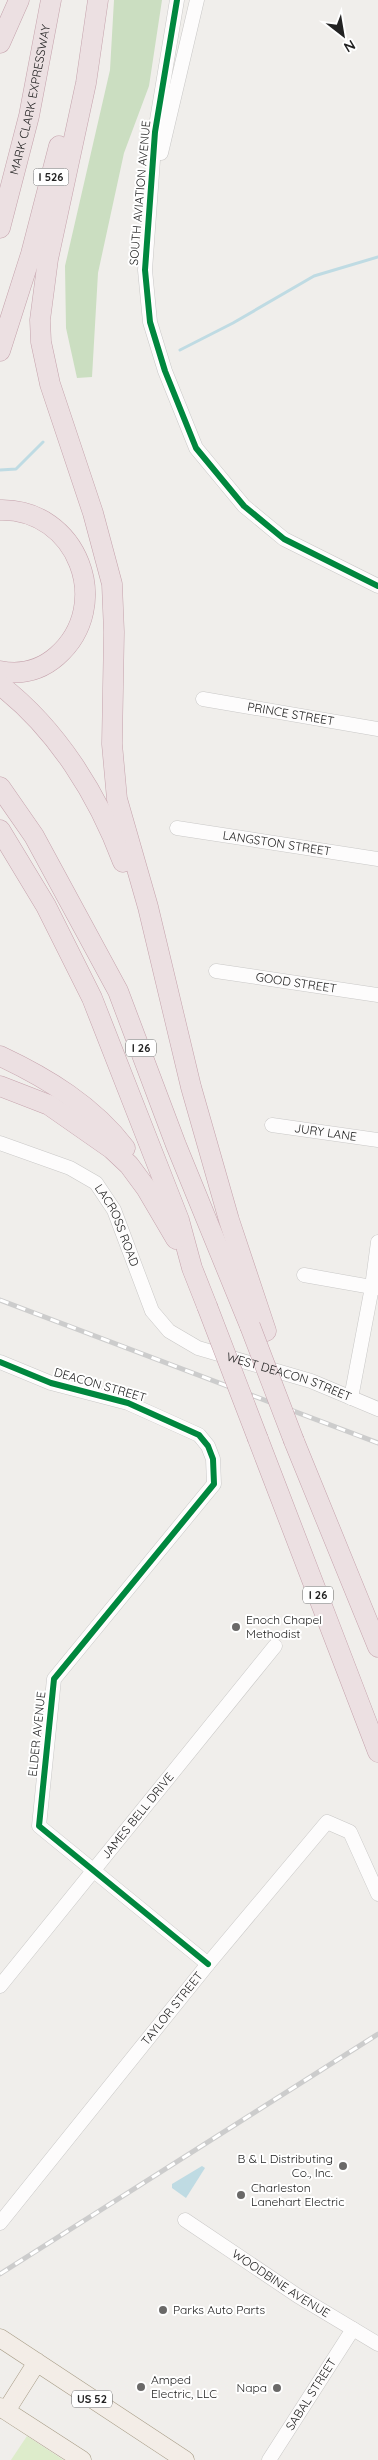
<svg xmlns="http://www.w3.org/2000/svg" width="378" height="2460" font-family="Quicksand,sans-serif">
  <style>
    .grass { fill: #ddeccb }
    .forest { fill: #cbdec1 }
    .water { fill: #bfdbe3 }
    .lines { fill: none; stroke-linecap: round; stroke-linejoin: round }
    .stream { stroke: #bfdbe3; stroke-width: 3 }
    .minor-casing { stroke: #c9c8c7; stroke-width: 15 }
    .major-casing { stroke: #a79c86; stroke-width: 19 }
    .highway-casing { stroke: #c5a2ac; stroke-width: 21 }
    .minor { stroke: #fdfcfc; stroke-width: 14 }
    .major { stroke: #f3ede7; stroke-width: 18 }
    .highway { stroke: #ece0e2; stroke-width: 20 }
    .rail-casing { stroke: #ccc; stroke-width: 5 }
    .rail { stroke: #fff; stroke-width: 3; stroke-dasharray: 9; stroke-linecap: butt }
    .highway-bridge-casing { stroke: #c5a2ac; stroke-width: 21; stroke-linecap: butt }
    .highway-bridge { stroke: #ece0e2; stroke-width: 20 }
    .cycleway-casing { stroke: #fff; stroke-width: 9 }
    .cycleway { stroke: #00873e; stroke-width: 6 }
    .poi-dot { fill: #6a6968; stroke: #fff; stroke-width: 2 }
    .labels { text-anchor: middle; stroke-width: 4; stroke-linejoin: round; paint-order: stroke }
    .shield { fill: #fff; stroke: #646464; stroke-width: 1 }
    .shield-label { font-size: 11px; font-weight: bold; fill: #222 }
    .street-label { font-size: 12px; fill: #222; stroke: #fff }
    .poi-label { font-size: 12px; fill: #222; stroke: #fff; text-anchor: start }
  </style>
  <rect width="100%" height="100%" fill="#f0eeeb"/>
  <path class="grass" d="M27,2436L59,2457L63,2460H11Z"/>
  <path class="forest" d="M114,0H162L149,86L124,153L98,273L92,377L77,378L66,328L65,266L110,70Z"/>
  <path class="water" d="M202,2166L205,2168L186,2198L172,2188V2184Z"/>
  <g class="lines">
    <path class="stream" d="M180,350L233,323L314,276L378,257
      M0,470L16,469L43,442"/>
    <g class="minor-casing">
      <g id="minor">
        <path d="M177,0L155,132L145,270L150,322L165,371L196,448L244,506L284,539L378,586"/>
        <path d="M161,153L197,0"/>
        <path id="s1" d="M203,699L378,729"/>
        <path id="s2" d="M177,828L378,859"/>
        <path id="s3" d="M216,971L378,995"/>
        <path id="s4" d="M272,1125L378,1140"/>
        <path id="s5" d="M0,1143L70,1168L96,1183L114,1210L152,1311L169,1331L198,1348L311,1381L378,1409"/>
        <path d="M304,1275L378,1288"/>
        <path d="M0,1362L51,1383L128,1403L199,1435L208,1446L213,1459L214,1484L54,1679L39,1826L208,1964"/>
        <path d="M351,1398L372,1287L378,1242"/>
        <path id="s6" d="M0,1986L275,1646"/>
        <path id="s7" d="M185,2220L298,2296L378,2344"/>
        <path id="s8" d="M0,2223L208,1964L327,1822L350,1832L378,1894"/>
        <path id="s9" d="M269,2460L353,2329"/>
      </g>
    </g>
    <g class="major-casing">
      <path id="major" d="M0,2338L185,2460
        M0,2407L82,2460
        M6,2411L37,2362"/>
    </g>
    <g class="highway-casing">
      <g id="highway">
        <path d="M98,0L86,83L48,259L40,320L41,342L50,384L93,513L112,584L114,632L112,744L117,799L148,907L191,1087L229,1220L266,1331"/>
        <path d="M0,43L19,0"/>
        <path id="s10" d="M0,228L29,116L51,0"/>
        <path d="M0,351L31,254L59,146"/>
        <path d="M0,510C77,508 115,605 57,656C41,670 21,675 0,671"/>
        <path d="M0,685C57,729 98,795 123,862"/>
        <path d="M0,787L34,836L118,991L176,1145L250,1326"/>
        <path d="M0,830L46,906L92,998L179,1220L192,1268L207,1306"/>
        <path d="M0,1056C47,1078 93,1106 125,1148"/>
        <path d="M0,1086L49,1105L112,1149L129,1165L146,1188L176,1239"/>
        <path d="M258,1439L378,1752"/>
        <path d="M294,1441L378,1647"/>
      </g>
    </g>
    <use href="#minor" class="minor"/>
    <use href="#major" class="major"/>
    <use href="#highway" class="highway"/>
    <g class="rail-casing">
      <path id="rail" d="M0,1300L378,1443
        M0,2274L378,2034"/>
    </g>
    <use href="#rail" class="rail"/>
    <g class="highway-bridge-casing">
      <path id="highway-bridge" d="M207,1306L258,1439
        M250,1326L294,1441"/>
    </g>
    <use href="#highway-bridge" class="highway-bridge"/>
    <g class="cycleway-casing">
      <path id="cycleway" d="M177,0L155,132L145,270L150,322L165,371L196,448L244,506L284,539L378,586
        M0,1362L51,1383L128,1403L199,1435L208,1446L213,1459L214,1484L54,1679L39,1826L208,1964"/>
    </g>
    <use href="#cycleway" class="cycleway"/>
  </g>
  <g class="poi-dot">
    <circle cx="236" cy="1627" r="5"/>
    <circle cx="343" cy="2166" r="5"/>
    <circle cx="241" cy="2195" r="5"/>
    <circle cx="163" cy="2310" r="5"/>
    <circle cx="141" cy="2387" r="5"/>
    <circle cx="277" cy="2388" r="5"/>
  </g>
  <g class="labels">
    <g class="shield">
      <rect x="33.5" y="168.5" width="35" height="17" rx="4"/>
      <rect x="126" y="1039.5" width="30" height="17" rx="4"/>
      <rect x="303" y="1586.5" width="30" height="17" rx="4"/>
      <rect x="72" y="2390.5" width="40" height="17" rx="4"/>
    </g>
    <g class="shield-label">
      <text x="51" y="181">I 526</text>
      <text x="141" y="1052">I 26</text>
      <text x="318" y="1599">I 26</text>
      <text x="92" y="2403">US 52</text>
    </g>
    <g class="street-label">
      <text dy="4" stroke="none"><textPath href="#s10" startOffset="132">MARK CLARK EXPRESSWAY</textPath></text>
      <text transform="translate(140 193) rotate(-85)" y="4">SOUTH AVIATION AVENUE</text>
      <text dy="4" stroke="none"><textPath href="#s1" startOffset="89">PRINCE STREET</textPath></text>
      <text dy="4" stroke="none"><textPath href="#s2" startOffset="101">LANGSTON STREET</textPath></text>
      <text dy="4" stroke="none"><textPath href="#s3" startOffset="81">GOOD STREET</textPath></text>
      <text dy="4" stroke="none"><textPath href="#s4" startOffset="54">JURY LANE</textPath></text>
      <text dy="4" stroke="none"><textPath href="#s5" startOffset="152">LACROSS ROAD</textPath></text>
      <text dy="4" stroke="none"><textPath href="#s5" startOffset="400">WEST DEACON STREET</textPath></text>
      <text transform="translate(100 1385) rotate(16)" y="4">DEACON STREET</text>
      <text transform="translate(37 1734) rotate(-84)" y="4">ELDER AVENUE</text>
      <text dy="4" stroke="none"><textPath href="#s6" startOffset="219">JAMES BELL DRIVE</textPath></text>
      <text dy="4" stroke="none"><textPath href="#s8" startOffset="275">TAYLOR STREET</textPath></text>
      <text dy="4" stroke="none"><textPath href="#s7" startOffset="115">WOODBINE AVENUE</textPath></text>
      <text dy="4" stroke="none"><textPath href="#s9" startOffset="78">SABAL STREET</textPath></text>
    </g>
    <g class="poi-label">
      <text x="246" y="1624">Enoch Chapel<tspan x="246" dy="14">Methodist</tspan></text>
      <text x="333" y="2163" text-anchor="end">B &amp; L Distributing<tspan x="333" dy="14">Co., Inc.</tspan></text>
      <text x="251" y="2192">Charleston<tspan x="251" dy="14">Lanehart Electric</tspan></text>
      <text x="173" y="2314">Parks Auto Parts</text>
      <text x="151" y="2384">Amped<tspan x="151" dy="14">Electric, LLC</tspan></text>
      <text x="267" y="2392" text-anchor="end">Napa</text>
    </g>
  </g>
  <g transform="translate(343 35) rotate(149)" stroke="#ffffff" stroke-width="4" paint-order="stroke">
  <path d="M0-4L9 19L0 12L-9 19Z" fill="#222222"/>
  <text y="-8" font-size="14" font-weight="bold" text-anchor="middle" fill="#222222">N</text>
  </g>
</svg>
